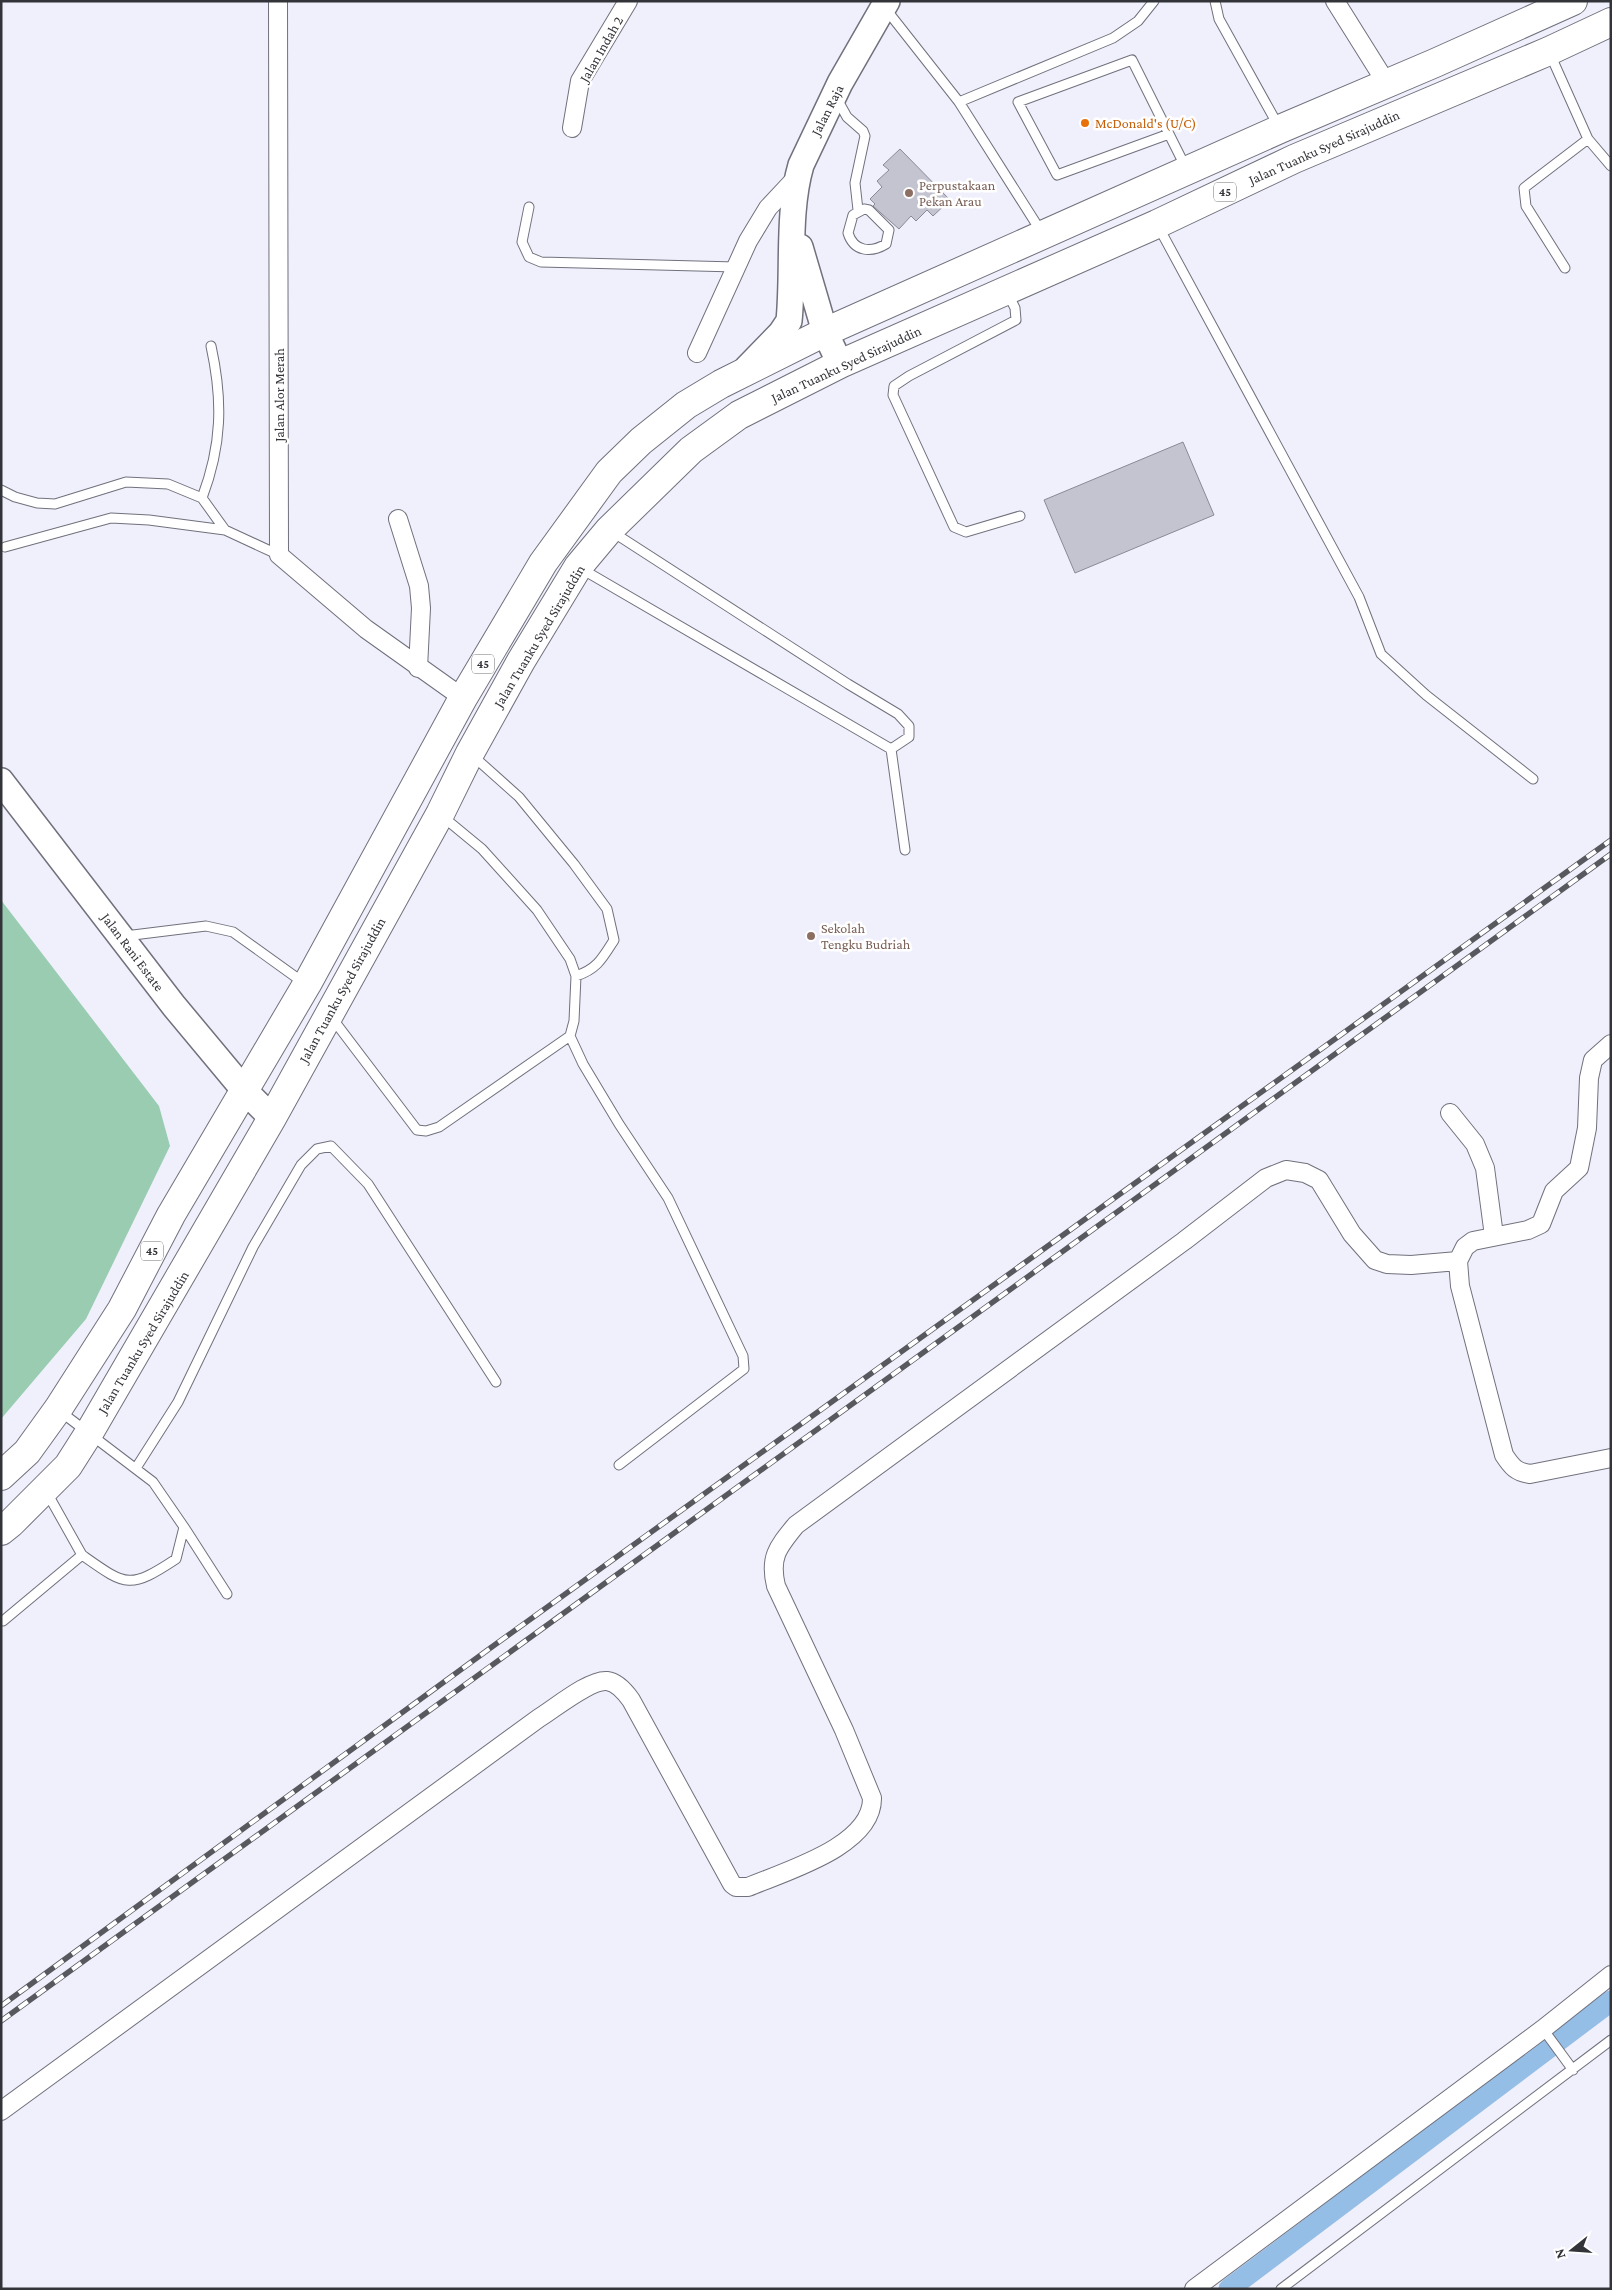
<svg xmlns="http://www.w3.org/2000/svg" width="1612" height="2290" font-family="'Crimson Pro',serif">
  <style>
    .green { fill: #99ccb1 }
    .lines { fill: none; stroke-linecap: round; stroke-linejoin: round }
    .canal { stroke: #95bee7; stroke-width: 21 }
    .building { fill: #c3c4d0; stroke: #898a95 }
    .lane-casing { stroke: #70717c; stroke-width: 11 }
    .street-casing { stroke: #70717c; stroke-width: 20 }
    .secondary-casing { stroke: #70717c; stroke-width: 28 }
    .highway-casing { stroke: #70717c; stroke-width: 30 }
    .lane { stroke: #fff; stroke-width: 9 }
    .street { stroke: #fff; stroke-width: 18 }
    .secondary { stroke: #fff; stroke-width: 25 }
    .highway { stroke: #fff; stroke-width: 28 }
    .rail-casing { stroke: #58595f; stroke-width: 5.5 }
    .rail { stroke: #fff; stroke-width: 4; stroke-dasharray: 11; stroke-linecap: butt }
    .food-dot { fill: #e8710a; stroke: #fff; stroke-width: 2 }
    .education-dot { fill: #8d6e63; stroke: #fff; stroke-width: 2 }
    .labels { text-anchor: middle; stroke-width: 5; stroke-linejoin: round; paint-order: stroke }
    .shield { fill: #fff; stroke: #707174; stroke-width: 1 }
    .shield-label { font-size: 12px; font-weight: bold; fill: #333439 }
    .street-label { font-size: 14px; fill: #333439; stroke: #fff }
    .food-label { font-size: 14px; fill: #c56008; stroke: #fff; text-anchor: start }
    .education-label { font-size: 14px; fill: #785e54; stroke: #fff; text-anchor: start }
  </style>
  <rect width="100%" height="100%" fill="#eff0fc"/>
  <path class="green" d="M1,900L159,1106L170,1146L86,1319L1,1419Z"/>
  <g class="lines">
    <path class="canal" d="M1229,2289L1611,2001"/>
  </g>
  <path class="building" d="M900,149L950,200L933,216L927,210L916,221L911,216L899,229L873,206L875,204L870,199L882,187L877,181L889,170L883,165Z
    M1183,442L1214,515L1075,573L1044,500Z"/>
  <g class="lines">
    <g class="lane-casing">
      <path id="lane" d="M1215,1L1219,19L1279,127
        M885,8L959,102L1042,233
        M1550,54L1588,139L1611,166
        M837,99L847,117L863,131L865,136L855,183L858,210
        M959,102L1113,38L1138,21L1154,1
        M1169,134L1132,60L1018,102L1057,175L1169,134L1186,168
        M529,207L522,242L529,257L541,262L736,267
        M864,209L869,210L889,230L886,244C871,253 854,252 848,233L853,215Z
        M1158,226L1359,597L1381,654L1426,695L1533,779
        M1565,268L1526,206L1524,188L1588,139
        M1008,294L1015,308L1016,320L909,376L894,386L893,395L954,527L966,532L1020,516
        M1,490L15,497L37,503L55,504L126,482L168,484L202,498L225,530L279,555
        M202,498C222,445 223,401 211,346
        M611,531L848,684L898,714L909,726V737L891,749
        M5,547L111,518L149,520L225,530
        M580,568L891,749
        M891,749L905,850
        M472,755L519,797L574,864L607,909L614,940C602,959 597,969 576,976
        M442,816L482,849L537,910L570,959L576,976L574,1021L570,1036L583,1064L619,1124L668,1198L743,1356L744,1369L619,1465
        M125,936L206,926L233,932L304,983
        M332,1018L417,1130L426,1131L439,1127L570,1036
        M61,1412L153,1482L184,1527L227,1594
        M136,1468L178,1402L253,1247L301,1165L317,1149L331,1146L368,1184L496,1382
        M82,1555C126,1586 129,1590 176,1559L184,1527
        M3,1621L82,1555L46,1491
        M1543,2029L1573,2070
        M1281,2289L1611,2040"/>
    </g>
    <g class="street-casing">
      <path id="street" d="M278,1L279,555L366,629L463,698
        M1335,1L1387,84
        M572,128L580,81L628,1
        M697,353L748,241L768,208L797,177
        M398,519L419,586L421,608L418,668
        M1611,1044L1593,1060L1589,1078L1587,1128L1579,1168L1554,1191L1541,1224L1528,1230L1473,1241L1465,1247L1458,1261L1460,1286L1504,1455C1512,1467 1516,1472 1530,1474L1611,1458
        M1450,1113L1475,1144L1485,1168L1494,1236
        M1,2111L539,1718C554,1709 590,1679 607,1681C617,1682 626,1693 631,1700L732,1884L736,1887H748C786,1871 873,1846 872,1798L844,1730L776,1586C769,1557 778,1547 796,1525L1184,1241L1266,1178L1286,1170L1305,1173L1319,1180L1352,1234L1375,1260L1387,1264L1411,1265L1458,1261
        M1194,2289L1543,2029L1611,1975"/>
    </g>
    <g class="secondary-casing">
      <path id="secondary" d="M800,247L825,332L840,364
        M747,368L781,333L789,321C794,271 787,213 801,165L840,83L887,1
        M1,781L174,1006L244,1090L272,1118"/>
    </g>
    <g class="highway-casing">
      <path id="highway" d="M1,1476L27,1452L58,1409L122,1309L171,1215L307,984L463,698L543,563L609,472L641,441L686,405L721,384L825,332L1280,129L1435,63L1573,1
        M1,1531L11,1523L68,1466L89,1433L272,1118L440,814L470,753L521,661L578,567L609,530L691,450L739,415L840,364L1157,224L1294,159L1549,51L1611,22"/>
    </g>
    <use href="#lane" class="lane"/>
    <use href="#street" class="street"/>
    <use href="#secondary" class="secondary"/>
    <use href="#highway" class="highway"/>
    <g class="rail-casing">
      <path id="rail" d="M1,2006L489,1649L1611,840
        M1,2021L1611,854"/>
    </g>
    <use href="#rail" class="rail"/>
  </g>
  <circle class="food-dot" cx="1085" cy="123" r="5"/>
  <g class="education-dot">
    <circle cx="909" cy="193" r="5"/>
    <circle cx="811" cy="936" r="5"/>
  </g>
  <g class="labels">
    <g class="shield">
      <rect x="1214" y="182.5" width="22" height="19" rx="4"/>
      <rect x="472" y="654.5" width="22" height="19" rx="4"/>
      <rect x="141" y="1241.5" width="22" height="19" rx="4"/>
    </g>
    <g class="shield-label">
      <text x="1225" y="196">45</text>
      <text x="483" y="668">45</text>
      <text x="152" y="1255">45</text>
    </g>
    <g class="street-label">
      <text transform="translate(601 49) rotate(-60)" y="5">Jalan Indah 2</text>
      <text transform="translate(827 110) rotate(-63)" y="5">Jalan Raja</text>
      <text transform="translate(1324 147) rotate(-24)" y="5">Jalan Tuanku Syed Sirajuddin</text>
      <text transform="translate(846 364) rotate(-25)" y="5">Jalan Tuanku Syed Sirajuddin</text>
      <text transform="translate(279 395) rotate(-90)" y="5">Jalan Alor Merah</text>
      <text transform="translate(539 636) rotate(-59)" y="5">Jalan Tuanku Syed Sirajuddin</text>
      <text transform="translate(133 952) rotate(53)" y="5">Jalan Rani Estate</text>
      <text transform="translate(342 990) rotate(-61)" y="5">Jalan Tuanku Syed Sirajuddin</text>
      <text transform="translate(143 1342) rotate(-59)" y="5">Jalan Tuanku Syed Sirajuddin</text>
    </g>
    <g class="food-label">
      <text x="1095" y="128">McDonald's (U/C)</text>
    </g>
    <g class="education-label">
      <text x="919" y="190">Perpustakaan<tspan x="919" dy="16">Pekan Arau</tspan></text>
      <text x="821" y="933">Sekolah<tspan x="821" dy="16">Tengku Budriah</tspan></text>
    </g>
  </g>
  <rect width="1612" height="2290" fill="none" stroke="#333439" stroke-width="5"/>
  <g transform="translate(1572 2250) rotate(253)" stroke="#ffffff" stroke-width="4" paint-order="stroke">
  <path d="M0-4L9 19L0 12L-9 19Z" fill="#333439"/>
  <text y="-8" font-size="14" font-weight="bold" text-anchor="middle" fill="#333439">N</text>
  </g>
</svg>
